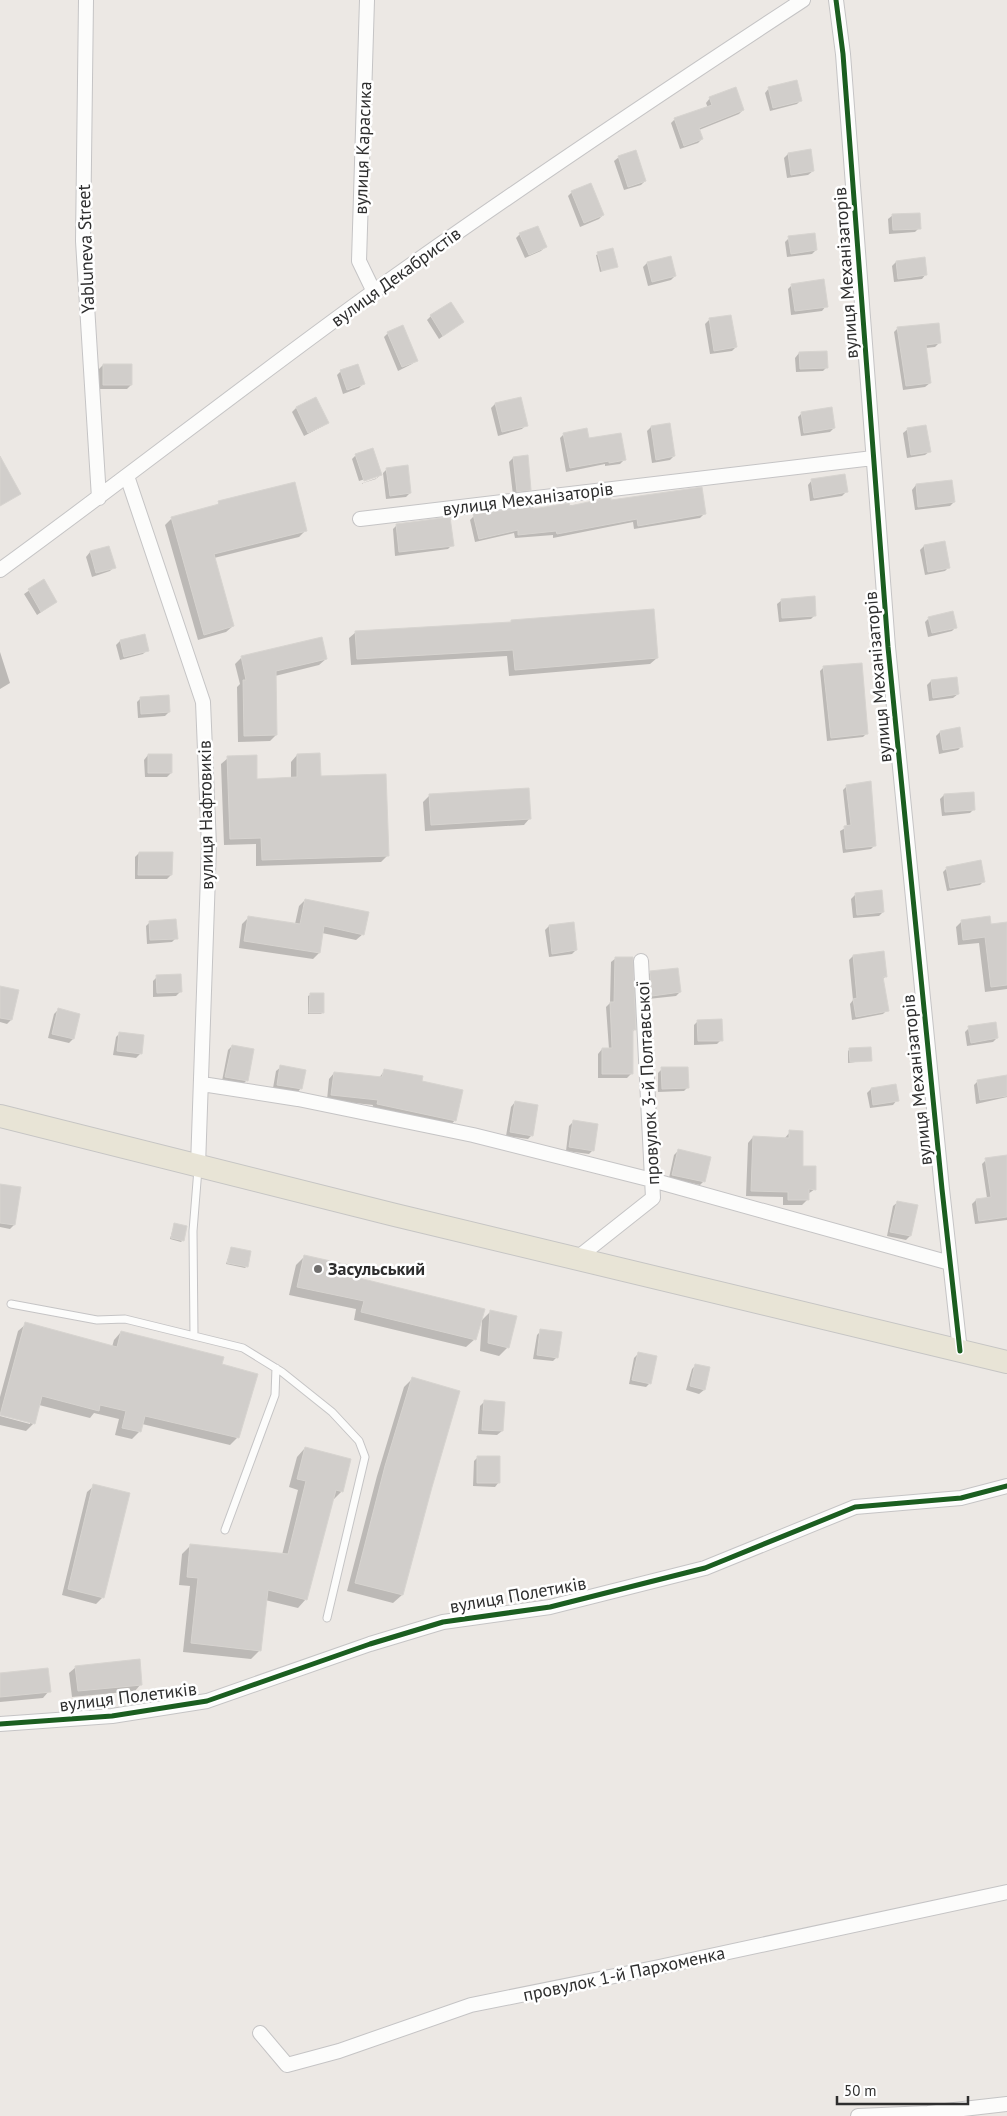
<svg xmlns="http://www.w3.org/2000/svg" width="1007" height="2116" font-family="'PT Sans',sans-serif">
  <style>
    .shadow { fill: #0003 }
    .building { fill: #d1cecb; stroke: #d7d4d0 }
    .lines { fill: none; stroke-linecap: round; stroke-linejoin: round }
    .lane-casing { stroke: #c5c4c5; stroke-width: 9 }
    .street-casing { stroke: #c5c4c5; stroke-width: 16 }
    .primary-casing { stroke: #c6c5c4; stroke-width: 24 }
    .lane { stroke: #fcfcfb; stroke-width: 7 }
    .street { stroke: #fcfcfb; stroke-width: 14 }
    .primary { stroke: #e8e4d6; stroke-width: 22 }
    .cycleway-casing { stroke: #fff; stroke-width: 8 }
    .cycleway { stroke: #1b5e20; stroke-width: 5 }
    .poi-dot { fill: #706f6e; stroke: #fff; stroke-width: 2 }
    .labels { text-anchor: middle; stroke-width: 5; stroke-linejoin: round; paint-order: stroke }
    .street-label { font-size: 18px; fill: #2e2e2e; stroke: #fff }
    .poi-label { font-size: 18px; font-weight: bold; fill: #2e2e2e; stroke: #fff; text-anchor: start }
  </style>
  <rect width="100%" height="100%" fill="#ece8e4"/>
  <path class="shadow" d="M769,88L801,100L797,104L770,111L765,93Z
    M710,98L743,110L739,114L699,130L702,139L698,143L680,149L671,123L675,119L708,108L706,103Z
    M788,154L813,171L808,175L787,178L784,158Z
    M619,157L645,181L641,185L624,190L614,161Z
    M572,192L603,215L599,219L580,227L568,196Z
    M893,215L919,228L915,232L889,234L888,219Z
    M520,234L545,247L541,251L525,258L516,238Z
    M789,238L816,250L812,254L787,257L785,242Z
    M612,249L617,266L600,272L596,255Z
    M670,257L675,276L671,280L648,286L643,267L647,263Z
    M896,262L926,274L922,279L894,282L892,266Z
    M792,285L826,306L822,311L791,315L788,289Z
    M431,316L462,322L439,339L427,320Z
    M709,320L736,347L732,351L710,354L705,324Z
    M898,328L939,343L935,347L926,348L930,383L925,387L903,390L894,332Z
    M388,333L416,360L412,364L398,371L384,337Z
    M799,353L827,367L823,371L796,372L795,358Z
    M103,365L131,385L127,389H99V369Z
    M341,371L363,384L359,388L343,394L337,375Z
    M495,404L526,425L522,429L498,436L491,408Z
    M296,408L327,422L323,426L304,436L292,412Z
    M802,413L834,428L830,432L801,436L798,417Z
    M669,424L674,456L670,460L652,463L647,431L651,427Z
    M908,429L930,451L925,455L907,458L903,433Z
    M564,434L624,460L620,464L605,466V464L566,472L560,438Z
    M356,455L380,475L376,479L360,484L377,478V475L359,481L352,459Z
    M513,458L530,489L526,493L513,495L509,462Z
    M387,469L410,493L406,497L386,499L383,473Z
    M812,480L846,492L842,496L810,501L808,485Z
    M916,485L954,502L950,506L915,510L912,490Z
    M610,501L704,514L700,518L634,529L633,522L553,538V535L515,538L514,533L475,542L470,520L474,516Z
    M219,503L306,530L299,537L214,558L233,626L226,632L198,640L165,525L172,518L215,506Z
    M397,525L452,545L448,549L395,556L393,529Z
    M924,546L949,567L945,571L925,575L920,550Z
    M108,547L114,567L110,571L92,577L86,557L90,552Z
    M43,581L56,602L37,615L24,594Z
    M782,600L815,615L811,619L779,622L777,604Z
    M929,618L956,627L952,631L928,637L925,622Z
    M356,632L657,658L650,664L509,676L507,656L351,665L349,638Z
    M120,641L147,650L143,654L120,660L116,645Z
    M0,652L10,683L0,689Z
    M242,657L326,659L319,665L275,676L276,735L270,741L238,742L237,687L240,684L235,664Z
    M824,667L867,733L863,737L827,741L820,671Z
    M956,678L958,694L953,698L929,701L927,685L931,681Z
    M141,698L169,712L165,716L138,718L137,702Z
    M940,732L962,746L958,750L939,754L936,736Z
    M148,755L171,773L167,777H145L144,760Z
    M297,755L320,777L388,855L381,862L256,866V844L224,845L221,764L228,758L256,780L291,779V762Z
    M847,786L875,845L871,849L843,853L840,831L847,827L843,790Z
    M430,795L530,818L524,825L425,831L423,802Z
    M944,795L974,809L970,813L942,816L940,799Z
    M139,853L171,875L167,879H135V857Z
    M947,868L984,881L980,885L947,891L943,872Z
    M855,895L883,912L879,916L853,918L851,899Z
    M305,900L363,934L356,940L322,933L319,953L313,959L239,948L242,924L249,917L295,924L299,906Z
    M962,921L990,925L1007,923V989L985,992L979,943L958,945L956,927Z
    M150,922L176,938L172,942L147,944L146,926Z
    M549,926L576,950L572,954L549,957L545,930Z
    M883,953L886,976L882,980L887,1010L883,1014L852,1020L850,1004L853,1000L849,960L853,956Z
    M616,958L634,1030L632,1033L631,1074L627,1078H598V1054L602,1049H609L606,1007L610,1003L611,962Z
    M651,972L680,992L676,996L648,999L647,976Z
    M157,977L180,992L176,996L153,997V981Z
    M0,987L11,1020L7,1024L0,1022Z
    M310,995L323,1012L321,1014H308V996Z
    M58,1010L79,1015L73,1039L69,1043L48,1038L54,1014Z
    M698,1021L721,1040L717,1044L694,1045V1025Z
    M969,1028L997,1038L993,1042L967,1046L965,1032Z
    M120,1033L140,1054L136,1058L113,1055L116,1037Z
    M232,1046L246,1081L242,1085L222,1081L228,1050Z
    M849,1050L870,1060L848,1063V1051Z
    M281,1067L301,1088L297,1093L273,1088L276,1071Z
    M662,1069L688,1087L684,1091L658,1092V1073Z
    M385,1070L421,1082L455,1120L450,1126L372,1109L373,1105L327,1100L329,1079L334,1073L379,1078Z
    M978,1081H1007V1097L976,1104L974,1085Z
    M895,1085L897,1100L893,1105L870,1108L867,1093L871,1089Z
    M515,1102L532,1135L528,1139L506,1136L511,1107Z
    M573,1122L593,1150L589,1154L566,1151L569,1126Z
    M790,1132L801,1167L815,1189L808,1194V1199L802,1205H783V1197L746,1196L748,1143L753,1137L784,1139Z
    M678,1151L704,1181L700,1185L669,1178L674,1155Z
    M1007,1157V1220L975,1224L972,1204L976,1200L987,1198L982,1164L986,1160Z
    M0,1185L14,1225L10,1229L0,1227Z
    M898,1202L910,1236L906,1240L887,1236L893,1206Z
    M174,1225L183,1240L181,1242L170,1239Z
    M231,1249L247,1266L245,1268L226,1264Z
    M304,1257L475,1339L466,1347L354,1320L356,1309L289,1295L296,1265Z
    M491,1311L508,1347L499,1356L480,1351L482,1320Z
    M26,1324L112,1347L114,1340L121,1332L238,1437L230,1445L142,1424L140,1431L132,1439L115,1435L119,1419L94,1413L90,1418L39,1405L34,1423L26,1431L0,1425V1416L30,1424V1422L0,1414V1397L18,1331Z
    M541,1331L557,1357L553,1361L533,1359L537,1335Z
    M638,1354L650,1383L646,1387L629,1384L634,1358Z
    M696,1365L704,1390L699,1394L686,1390L692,1369Z
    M413,1378L430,1487L402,1595L393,1603L347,1591L377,1476L404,1387Z
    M484,1402L502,1431L497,1435L478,1434L480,1406Z
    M305,1448L342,1491L333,1500L306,1599L298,1608L265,1600L259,1651L251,1659L183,1652L190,1586L179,1585L182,1554L191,1545L282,1555L298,1490L289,1487L297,1457Z
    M478,1457L499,1482L495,1487L473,1486L474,1461Z
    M94,1486L103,1597L96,1604L62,1595L87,1492Z
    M76,1667L141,1684L135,1691L72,1697L69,1673Z
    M0,1675L49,1691L43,1698L0,1702Z"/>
  <path class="building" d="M797,80L802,101L773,108L768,87Z
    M736,87L744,110L699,128L703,139L684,146L674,118L712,105L709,97Z
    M811,149L814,171L791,175L788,153Z
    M636,150L646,181L628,187L618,156Z
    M591,183L604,215L584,223L571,191Z
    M920,213L921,229L893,230L892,214Z
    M538,226L547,247L529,255L519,233Z
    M815,233L817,250L791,254L788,236Z
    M613,248L618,267L602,271L597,252Z
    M671,256L676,276L652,282L647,262Z
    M925,257L927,275L898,279L896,261Z
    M824,279L828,307L795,311L791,284Z
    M451,302L464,322L443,336L430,315Z
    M731,315L737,347L714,351L709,318Z
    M939,323L941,343L926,345L931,383L906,386L897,327Z
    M403,325L418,361L402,367L387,332Z
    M827,351L828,368L800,369L799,352Z
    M103,364H132V385H103Z
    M358,364L365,384L347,390L340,370Z
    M316,397L329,423L308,433L296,407Z
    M521,397L528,426L502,432L495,403Z
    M832,407L835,428L804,433L801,412Z
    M670,423L675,456L656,460L651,426Z
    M926,425L931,452L911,455L907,428Z
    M587,428L589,438L621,433L626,460L609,463V461L570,468L563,433Z
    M373,448L382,475L364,481L355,454Z
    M528,455L531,490L517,492L513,457Z
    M0,456L21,494L0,506Z
    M408,465L411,493L390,496L386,468Z
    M845,474L848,492L814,498L811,479Z
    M952,480L955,502L918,507L916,484Z
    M295,482L307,531L214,554L234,626L204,635L171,517L219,504L218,501Z
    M702,487L706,514L638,526L637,519L557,534L556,531L518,535V530L479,539L473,514L533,507V509L569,503L570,506L602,499L611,498V500Z
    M450,517L454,546L399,552L396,524Z
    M945,541L950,568L928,572L924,545Z
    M109,546L116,568L96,573L90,551Z
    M44,579L57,602L41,612L28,589Z
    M815,596L816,616L782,618L781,599Z
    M654,609L658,658L515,670L513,650L357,659L355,631L511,622V620Z
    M953,611L957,628L932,633L928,617Z
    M145,634L149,651L124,657L120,640Z
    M322,637L327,659L276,671L277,735L244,736L243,680H246L241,656Z
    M862,663L868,734L831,738L823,666Z
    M957,677L959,694L933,698L931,680Z
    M169,695L170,712L141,714L140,697Z
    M960,727L963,747L943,750L940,731Z
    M320,753L321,776L386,774L389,856L262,860L261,838L230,839L227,756L257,755V779L297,777V754Z
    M148,754H172V773H148Z
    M871,781L876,846L846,849L844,826L851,825L846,785Z
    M529,788L531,819L431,825L429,794Z
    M974,792L975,810L945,812L944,794Z
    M139,852H173L172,875H138Z
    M981,860L985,882L950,888L946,867Z
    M882,890L884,912L857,915L855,893Z
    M305,899L369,912L364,935L324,926L320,953L244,941L248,916L300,924Z
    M990,916L991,924L1007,922V985L991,987L985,937L963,940L961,920Z
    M176,919L178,939L150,940L149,921Z
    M574,922L577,950L552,954L549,925Z
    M884,951L887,977H883L889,1011L856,1017L853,999L857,998L853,955Z
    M615,957H633L636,1030H633V1074H602V1048H612L610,1002H614Z
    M678,968L681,992L652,996L650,971Z
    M181,974L182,992L157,993L156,975Z
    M0,986L19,990L12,1020L0,1018Z
    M310,993H324V1013H309Z
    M58,1008L80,1014L74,1039L52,1034Z
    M722,1019L723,1041H698L697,1020Z
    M996,1022L998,1038L971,1043L968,1026Z
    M119,1032L144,1035L142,1054L117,1051Z
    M232,1045L254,1049L248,1081L225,1077Z
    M871,1047L872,1061L850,1062L849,1048Z
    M280,1065L306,1070L302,1089L277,1085Z
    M661,1067H688L689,1088L662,1089Z
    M384,1069L423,1076L422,1081L463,1090L456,1121L377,1104L378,1100L331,1095L334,1072L382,1077Z
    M1007,1075V1096L980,1100L977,1080Z
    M896,1084L899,1101L873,1105L871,1088Z
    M515,1101L538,1105L533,1136L510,1132Z
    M573,1120L598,1124L594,1151L569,1147Z
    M789,1130L803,1131V1166H816V1190L809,1189V1200H788V1192L751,1191L753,1136L789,1138Z
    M678,1149L711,1157L705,1182L672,1175Z
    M1007,1155V1217L979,1221L976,1199L991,1197L985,1158Z
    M0,1184L21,1187L15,1225L0,1223Z
    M897,1201L918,1205L911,1236L890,1232Z
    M174,1223L187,1226L184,1241L171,1238Z
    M231,1247L251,1251L248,1267L227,1263Z
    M304,1255L353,1266L351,1276L485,1309L476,1340L361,1312L364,1301L297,1287Z
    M490,1310L517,1316L509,1348L488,1343Z
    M25,1322L117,1347L121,1331L224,1357L222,1364L258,1374L239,1438L145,1416L141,1432L122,1428L126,1411L100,1405L99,1411L42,1396L35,1424L0,1415Z
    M540,1329L562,1332L558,1358L537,1355Z
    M638,1352L657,1356L651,1384L632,1380Z
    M695,1364L710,1367L705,1390L690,1386Z
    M412,1377L460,1391L432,1487L403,1595L355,1583L385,1466Z
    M484,1400L505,1402L503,1431L482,1430Z
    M305,1447L351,1459L343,1492L336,1490L307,1600L268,1590L261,1651L191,1643L198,1578L187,1577L190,1544L288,1554L306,1481L297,1479Z
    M477,1456H500V1483H477Z
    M93,1484L130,1493L104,1598L68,1589Z
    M140,1659L142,1685L78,1691L75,1666Z
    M48,1668L51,1692L0,1697V1673Z"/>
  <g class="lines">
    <g class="lane-casing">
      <path id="lane" d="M11,1304L97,1320L125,1319L243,1348L282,1372L332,1412L359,1441L365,1457L327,1618
        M194,1336L193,1231L198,1169
        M225,1530L275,1395L276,1368"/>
    </g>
    <g class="street-casing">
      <path id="street" d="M86,0L83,241L99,498
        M367,0L359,261L374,292
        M836,0L843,54L888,647L942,1189L960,1351
        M127,476L203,702L209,846L198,1166
        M360,519L873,458
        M0,570C125,479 247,383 373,292C514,191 658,95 803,0
        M202,1084L298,1099L473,1135L652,1180L950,1263
        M576,1259L653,1198L641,961
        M0,1724L112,1716L207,1701L370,1644L443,1622L550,1607L705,1568L855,1507L961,1498L1007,1486
        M260,2033L287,2065L339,2051L471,2005L659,1967L1007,1892
        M858,2116L928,2113L1007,2104"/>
    </g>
    <g class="primary-casing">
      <path id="primary" d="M0,1116L395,1215L1007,1362"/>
    </g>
    <use href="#lane" class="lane"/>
    <use href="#street" class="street"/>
    <use href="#primary" class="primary"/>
    <g class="cycleway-casing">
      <path id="cycleway" d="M836,0L843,54L888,647L942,1189L960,1351
        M0,1724L112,1716L207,1701L370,1644L443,1622L550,1607L705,1568L855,1507L961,1498L1007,1486"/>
    </g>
    <use href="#cycleway" class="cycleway"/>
  </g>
  <circle class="poi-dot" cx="318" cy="1269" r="5"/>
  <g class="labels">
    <g class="street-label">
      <text transform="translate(363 148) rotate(-88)" y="6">вулиця Карасика</text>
      <text transform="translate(86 249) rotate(-92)" y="6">Yabluneva Street</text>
      <text transform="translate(846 273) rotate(-94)" y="6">вулиця Механізаторів</text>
      <text transform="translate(396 277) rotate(-36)" y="6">вулиця Декабристів</text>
      <text transform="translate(528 499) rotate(-7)" y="6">вулиця Механізаторів</text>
      <text transform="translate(878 677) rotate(-95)" y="6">вулиця Механізаторів</text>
      <text transform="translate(206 815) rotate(-91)" y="6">вулиця Нафтовиків</text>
      <text transform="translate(917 1080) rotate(-96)" y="6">вулиця Механізаторів</text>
      <text transform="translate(648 1083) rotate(-93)" y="6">провулок 3-й Полтавської</text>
      <text transform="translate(518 1595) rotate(-10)" y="6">вулиця Полетиків</text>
      <text transform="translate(128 1697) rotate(-7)" y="6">вулиця Полетиків</text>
      <text transform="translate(624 1974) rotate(-12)" y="6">провулок 1-й Пархоменка</text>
    </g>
    <g class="poi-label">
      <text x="328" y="1275">Засульський</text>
    </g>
  </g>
  <path d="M837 2096v8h131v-8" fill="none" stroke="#2e2e2e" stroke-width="2.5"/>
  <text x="844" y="2096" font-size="15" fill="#2e2e2e" stroke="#ffffff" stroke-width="4" paint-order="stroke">50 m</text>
</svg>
